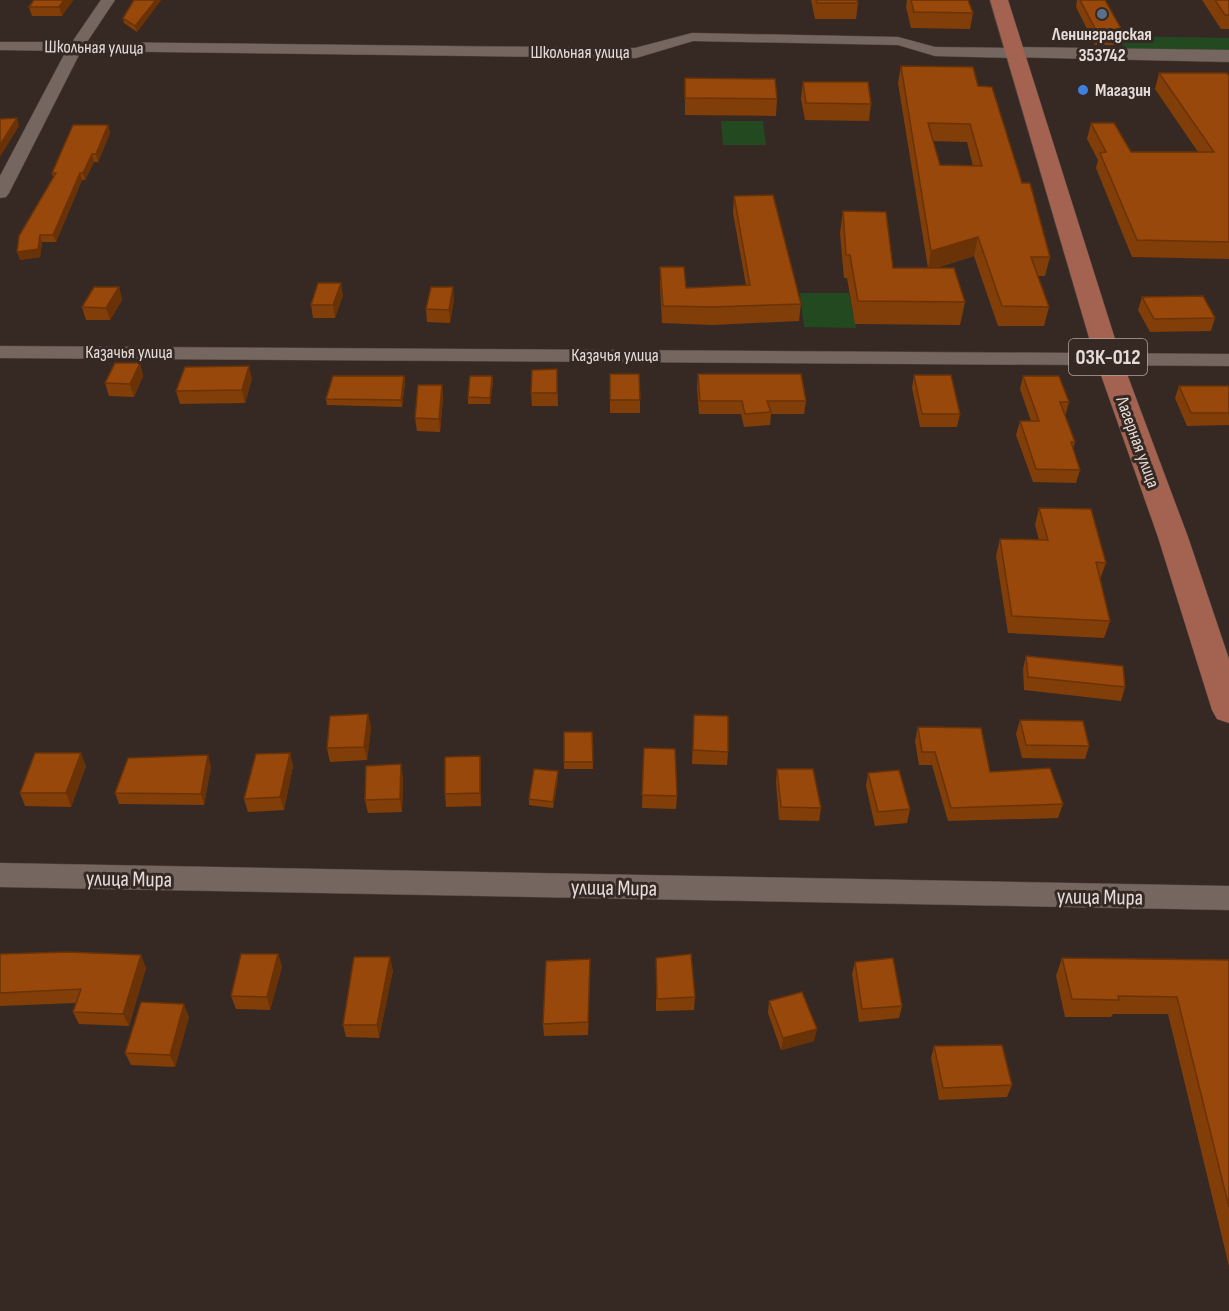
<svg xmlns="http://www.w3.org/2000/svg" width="1229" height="1311" font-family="'Sofia Sans Condensed',sans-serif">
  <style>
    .green { fill: #234921 }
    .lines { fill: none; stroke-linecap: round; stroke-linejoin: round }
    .minor-casing { stroke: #514741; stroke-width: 1 }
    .tertiary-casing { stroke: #514741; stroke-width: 1 }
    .primary-casing { stroke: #514741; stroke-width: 1 }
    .minor { fill: #75665f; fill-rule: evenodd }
    .tertiary { fill: #75665f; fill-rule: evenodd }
    .primary { fill: #a46251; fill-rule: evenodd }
    .wall { fill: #823e09; fill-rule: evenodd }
    .shaded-wall { fill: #6a3207 }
    .building { fill: #97480a; stroke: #6a3207; stroke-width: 1.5; fill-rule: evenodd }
    .service-dot { fill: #5c6f8a; stroke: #362923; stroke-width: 2 }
    .shop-dot { fill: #3f7fe0; stroke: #362923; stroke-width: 2 }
    .labels { text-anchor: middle; stroke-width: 6; stroke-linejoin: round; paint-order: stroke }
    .far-poi-label { font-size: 18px; font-weight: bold; fill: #e5dcd8; stroke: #362923 }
    .far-street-label { font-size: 18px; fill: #e5dcd8; stroke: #362923 }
    .shield { fill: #362923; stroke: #b0a6a2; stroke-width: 1.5 }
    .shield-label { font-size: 21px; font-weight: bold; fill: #e5dcd8 }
    .street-label { font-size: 22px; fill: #e5dcd8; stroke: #362923 }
  </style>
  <rect width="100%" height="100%" fill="#362923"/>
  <path class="green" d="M1116,36L1229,38V52L1127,51Z
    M721,121H763L766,145H723Z
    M800,293H849L856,328L804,327Z"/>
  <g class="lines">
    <g class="minor-casing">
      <path id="minor" d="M101,0H115L87,42L635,48L692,33L898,37L935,47L1015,48L1023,53L1015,58L935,56L898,45L693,41L636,58L81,51L9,193L6,197L0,198V176L66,51L0,50V42H72Z
        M0,346L1229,354V366L0,358Z
        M0,863L1229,886V910L0,887Z"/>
    </g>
    <g class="tertiary-casing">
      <path id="tertiary" d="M1015,47L1229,50V62L1008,57L1006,53L1008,49Z"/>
    </g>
    <g class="primary-casing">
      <path id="primary" d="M990,0H1008L1121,358L1188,537L1229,659V723L1217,719L1212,710L1158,537L1095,358Z"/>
    </g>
    <use href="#minor" class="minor"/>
    <use href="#tertiary" class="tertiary"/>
    <use href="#primary" class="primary"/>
  </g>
  <path class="wall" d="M34,0H73L62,16H32L29,7Z
    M134,0H161L137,32L124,23L123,18Z
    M811,0H857L858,3L856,19H815Z
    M907,0H968L973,13L970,29L911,28L906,7Z
    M1077,0H1105L1124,34L1121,45H1095L1076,7Z
    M1202,0H1229V29H1221Z
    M901,66L978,86L1022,183L1050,257L1045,276H1038L1049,307L1044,326H998L974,256L936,268L965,302L960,325L855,324L847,278H844L840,233L843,211L893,268H928L898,83ZM933,141L967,142L973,166L940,165Z
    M1159,73L1229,76V259L1132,257L1096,168L1098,160L1087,139L1091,123L1131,152H1198L1155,89Z
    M685,78L777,99L776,116L685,115Z
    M803,82L871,104L869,121L805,120L801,99Z
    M108,125L110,133L98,162H94L85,180H82L56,242H42L40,257L20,260L53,177L52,173Z
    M734,196L801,304L799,321L712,325L662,323L660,284V267L686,288L746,285L733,213Z
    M119,287L122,300L110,320H86L82,307Z
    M343,295L335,318H313L311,305Z
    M1142,297L1215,318L1211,331L1150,332L1138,310Z
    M454,299L450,323L427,322L426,309Z
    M140,363L143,376L134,397L109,396L105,383Z
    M557,369L558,406H532L531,393Z
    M610,374L640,400V413H610Z
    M698,374L806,401L804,414H771L770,425L744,427L741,414H699L697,387Z
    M914,375L960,414L957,427H920L912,388Z
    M404,376L405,382L402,407L327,405L326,399Z
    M492,376L493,382L490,404H468V397Z
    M1023,376L1069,402L1065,416L1075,442L1073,449L1080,470L1076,483L1033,482L1016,435L1020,421H1031L1020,389Z
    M252,379L245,403L180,404L176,391Z
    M442,385L443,398L440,432L417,431L415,418Z
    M1179,386H1229V425L1187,426L1175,398Z
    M1039,508L1106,563L1100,579L1110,621L1104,638L1008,633L996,556L1000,539L1039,540L1035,525Z
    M1026,656L1125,687L1121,701L1024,690L1023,669Z
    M368,714L371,728L367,760L330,762L327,748Z
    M694,715L728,752L727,765L692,764Z
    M1020,720L1089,746L1085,759L1022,758L1016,734Z
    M918,727L990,772L1063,804L1058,818L948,821L932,765H919L915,741Z
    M564,732H592L593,769H564Z
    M644,748L677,796L676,809L642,808Z
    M290,753L293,766L284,810L248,812L244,799Z
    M480,756L481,769V806L446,807L445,794Z
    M86,766L71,807L25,806L20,793Z
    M211,766L204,805L119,804L115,793Z
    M777,769L821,808L819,821L779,820L776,782Z
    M868,773L910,809L907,823L875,826L866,786Z
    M403,777L402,812L368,813L365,800Z
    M558,778L553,808L529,805V799Z
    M0,954L146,968L129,1026L79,1024L73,1012L76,1003L0,1006Z
    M278,954L282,967L270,1010L236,1009L231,996Z
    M656,958L695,997L694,1010L656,1011Z
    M1062,958L1229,960V1266L1168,1014H1113L1111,1017H1065L1056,976Z
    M855,962L902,1006L899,1018L859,1022L852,974Z
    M393,970L379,1038L346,1037L343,1025Z
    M590,972L588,1035L544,1036L543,1024Z
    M769,1001L814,1041L781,1050L768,1013Z
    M189,1017L175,1067L131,1065L125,1053Z
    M934,1046L1012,1085L1007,1097L939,1100L931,1058Z"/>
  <path class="shaded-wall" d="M64,0H73L62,16L59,7Z
    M156,0H161L137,32L135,26Z
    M17,118L19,126L0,157V145Z
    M108,125L110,133L98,162L96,154Z
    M92,154L94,162L85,180L83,173Z
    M80,173L82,180L56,242L53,235Z
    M40,235L42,242L40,257L20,260L17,252Z
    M978,237L974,256L928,270L931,251Z
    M341,283L343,295L335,318L333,305Z
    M119,287L122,300L110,320L106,308Z
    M453,287L454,299L450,323L449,310Z
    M140,363L143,376L134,397L130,384Z
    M249,366L252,379L245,403L242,390Z
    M404,376L405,382L402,407L401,400Z
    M492,376L493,382L490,404V398Z
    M442,385L443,398L440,432L439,419Z
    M368,714L371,728L367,760L364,747Z
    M81,753L86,766L71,807L66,793Z
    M290,753L293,766L284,810L280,797Z
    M208,755L211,766L204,805L201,794Z
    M480,756L481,769V806L480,793Z
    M401,764L403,777L402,812L400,799Z
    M558,771V778L553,808V802Z
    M278,954L282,967L270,1010L267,997Z
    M141,955L146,968L129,1026L123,1014Z
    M390,957L393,970L379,1038L377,1025Z
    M590,959V972L588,1035V1022Z
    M184,1004L189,1017L175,1067L170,1055Z
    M817,1029L814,1041L781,1050L783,1038Z"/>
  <path class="building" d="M34,0H64L59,7H29Z
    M134,0H156L135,26L123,18Z
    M816,0H857L858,3H817Z
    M911,0H968L973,13L914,12Z
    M1080,0H1105L1124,34H1098Z
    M1215,0H1229V15H1225Z
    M901,66L973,67L978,86L992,87L1022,183H1030L1050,257H1031L1049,307L1002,306L978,237L931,251ZM928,123L970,124L982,166L940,165Z
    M1159,73H1227L1229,76V242L1137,240L1100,153L1106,152L1091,123H1114L1131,152H1214Z
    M685,78L775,79L777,99L685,98Z
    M803,82H868L871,104L806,103Z
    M17,118L0,145V119Z
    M73,125H108L96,154H92L83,173H80L53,235H40L38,249L17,252L19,236L56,173H52Z
    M773,195L801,304L713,307L663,306L660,267H684L686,288L750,285L734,196Z
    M843,211L886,212L893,268H954L965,302L858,301L850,255H846Z
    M318,283H341L333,305H311Z
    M94,287H119L106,308L82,307Z
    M431,287H453L449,310L426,309Z
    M1203,296L1215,318L1154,319L1142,297Z
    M115,363H140L130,384L105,383Z
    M249,366L242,390L176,391L185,367Z
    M557,369V393H531L532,370Z
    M610,374H639L640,400H610Z
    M698,374H801L806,401H767L771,412L745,414L742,401H700Z
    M914,375H951L960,414H922Z
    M333,376H404L401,400L326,399Z
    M470,376H492L490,398L468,397Z
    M1023,376H1059L1069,402H1060L1075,442H1071L1080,470L1036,469L1020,421H1039Z
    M418,385H442L439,419L415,418Z
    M1179,386H1229V413H1191Z
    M1039,508L1091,509L1106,563L1096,562L1110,621L1012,616L1000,539L1048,540Z
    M1026,656L1123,666L1125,687L1028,677Z
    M368,714L364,747L327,748L330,716Z
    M694,715L728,716V752L693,750Z
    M1020,720L1083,721L1089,746L1026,745Z
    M918,727L981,728L990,772L1050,768L1063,804L951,808L935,752H922Z
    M564,732H592L593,762H564Z
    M644,748L675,749L677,796L642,795Z
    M35,753H81L66,793H20Z
    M290,753L280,797L244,799L256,754Z
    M208,755L201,794L115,793L128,758Z
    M480,756V793L445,794V757Z
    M401,764L400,799L365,800L366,766Z
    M534,769L558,771L553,802L529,799Z
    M777,769H813L821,808L781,807Z
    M899,770L910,809L878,812L868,773Z
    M68,952L141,955L123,1014L73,1012L81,989L0,993V954Z
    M241,954H278L267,997L231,996Z
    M691,954L695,997L657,999L656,958Z
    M354,957H390L377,1025H343Z
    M893,958L902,1006L862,1009L855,962Z
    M1062,958L1229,960V1207L1177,997L1118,996L1119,1000L1072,999Z
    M590,959L588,1022L543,1024L546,961Z
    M802,992L817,1029L783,1038L769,1001Z
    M141,1002L184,1004L170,1055L125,1053Z
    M1002,1045L1012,1085L943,1088L934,1046Z"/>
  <circle class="service-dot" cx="1102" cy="14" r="6"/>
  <circle class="shop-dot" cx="1083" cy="90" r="6"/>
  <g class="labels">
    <g class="far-poi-label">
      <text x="1102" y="40">Ленинградская<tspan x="1102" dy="21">353742</tspan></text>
      <text x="1095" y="96" text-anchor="start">Магазин</text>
    </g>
    <g class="far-street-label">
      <text transform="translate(94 47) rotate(1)" y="6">Школьная улица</text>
      <text x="580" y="58">Школьная улица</text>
      <text x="129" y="358">Казачья улица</text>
      <text x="615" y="361">Казачья улица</text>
      <text transform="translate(1138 442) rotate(70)" y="6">Лагерная улица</text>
    </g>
    <rect class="shield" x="1069" y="339" width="78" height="36" rx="4.5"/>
    <g class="shield-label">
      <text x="1108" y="364">03К-012</text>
    </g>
    <g class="street-label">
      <text transform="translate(129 878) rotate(1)" y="8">улица Мира</text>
      <text transform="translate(614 887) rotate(1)" y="8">улица Мира</text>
      <text transform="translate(1100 896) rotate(1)" y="8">улица Мира</text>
    </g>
  </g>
</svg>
